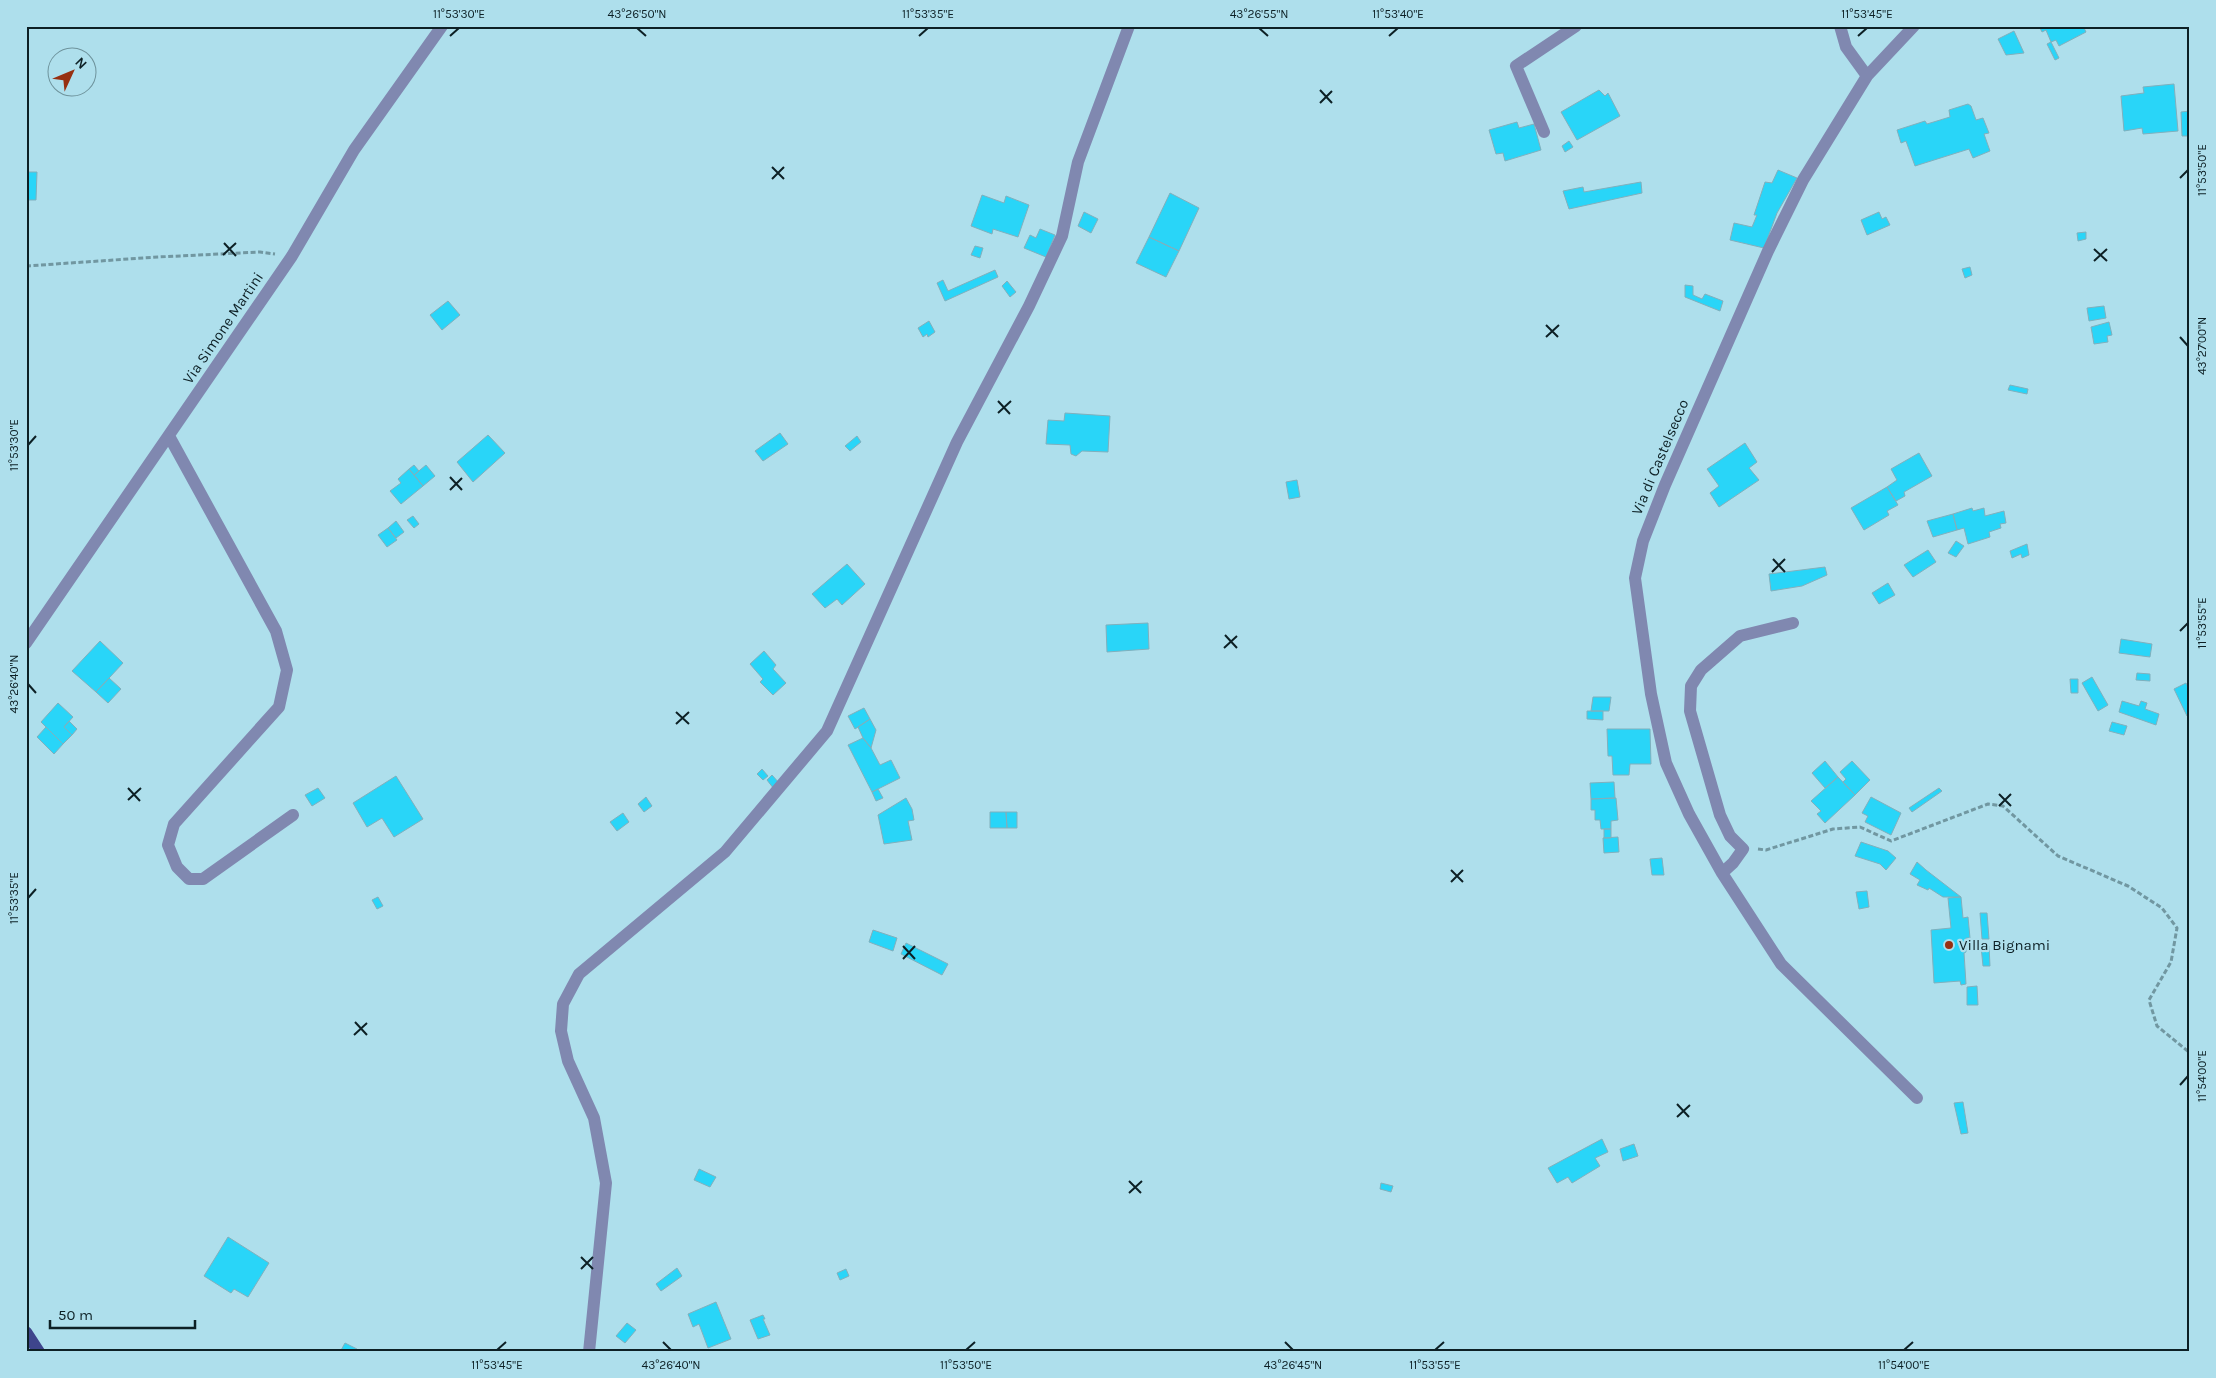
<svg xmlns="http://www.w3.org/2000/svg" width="2216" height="1378" font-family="Karla,sans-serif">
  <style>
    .building { fill: #29d5f8; stroke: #80b0bd }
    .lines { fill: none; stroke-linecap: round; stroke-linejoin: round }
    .path { stroke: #7197a1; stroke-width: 3; stroke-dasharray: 5 2.5; stroke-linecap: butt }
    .minor { stroke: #8088b0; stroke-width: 12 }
    .major { stroke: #3e458c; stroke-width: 12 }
    .ticks { fill: none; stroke: #0d2025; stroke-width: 2 }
    .poi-dot { fill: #973011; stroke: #aedfec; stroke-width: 2 }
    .labels { text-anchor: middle; stroke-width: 4.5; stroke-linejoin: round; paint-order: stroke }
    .street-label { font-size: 15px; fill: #0d2025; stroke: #aedfec }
    .poi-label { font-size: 15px; fill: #0d2025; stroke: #aedfec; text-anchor: start }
    .neatline { fill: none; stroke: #0d2025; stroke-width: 2 }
    .ticks-label { font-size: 12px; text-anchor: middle; fill: #0d2025 }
  </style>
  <rect width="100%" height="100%" fill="#aedfec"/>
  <path class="building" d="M2039,26H2083L2086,32L2059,46L2056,40L2051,42L2046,30L2042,32Z
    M2014,31L2024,53L2006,55L1998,39Z
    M2051,42L2059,58L2055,60L2047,44Z
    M2174,84L2178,131L2143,134L2142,128L2124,131L2121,96L2144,93L2143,87Z
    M1599,90L1605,96L1608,93L1620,116L1577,140L1561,112Z
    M1968,104L1971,106L1976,120L1983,118L1989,133L1984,134L1990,151L1973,158L1969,149L1915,166L1906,141L1901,143L1897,130L1925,121L1927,124L1950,117L1949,110Z
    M2190,111V136H2182L2181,112Z
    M1517,122L1519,128L1534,124L1541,150L1505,161L1503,153L1496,154L1489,130Z
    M1569,141L1573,147L1565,152L1562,146Z
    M1778,170L1797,178L1777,213L1764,248L1730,240L1734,223L1752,227L1757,215H1754L1765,182L1772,183Z
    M26,172H37L36,200H26Z
    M1641,182L1642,193L1569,209L1563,191L1583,187L1584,192Z
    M1170,193L1199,208L1179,251L1149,237Z
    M982,195L1004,203L1006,196L1029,205L1018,237L993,229L992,234L971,226Z
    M1084,212L1098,219L1091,233L1078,226Z
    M1879,212L1882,219L1886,217L1890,225L1867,235L1861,220Z
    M1040,229L1055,235L1046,257L1024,248L1030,235L1036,238Z
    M2086,232V239L2078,241L2077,233Z
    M1149,237L1179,251L1166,277L1136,263Z
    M975,246L983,248L980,258L971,255Z
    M1970,267L1972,275L1965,278L1962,269Z
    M995,270L998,277L945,301L937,283L943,280L948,291Z
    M1007,281L1016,292L1010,297L1002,286Z
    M1685,285L1693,286V295L1702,299L1705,294L1723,301L1720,311L1685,297Z
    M448,301L460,315L442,330L430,315Z
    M2104,306L2106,318L2089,321L2087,308Z
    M929,321L935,332L928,337L927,334L923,337L918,328Z
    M2109,322L2112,335L2107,336L2108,342L2094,344L2091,327Z
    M2010,385L2028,389L2027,394L2008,390Z
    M1065,413L1110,416L1108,452L1082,451L1076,456L1071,454L1070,445L1046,444L1048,420L1064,421Z
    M780,433L788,444L763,461L755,451Z
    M488,435L505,453L473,482L457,462Z
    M857,436L861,442L850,451L845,446Z
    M1745,443L1757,462L1749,468L1759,480L1719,507L1710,493L1719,486L1707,469Z
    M1919,453L1932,476L1904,492L1905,496L1896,501L1887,487L1897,480L1891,469Z
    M414,465L419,471L414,475L409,469Z
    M426,465L435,476L423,486L414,475Z
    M409,469L423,486L401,504L390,491L401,483L398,479Z
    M1297,480L1300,497L1289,499L1286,482Z
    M1887,487L1898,505L1887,511L1889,515L1864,530L1851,508Z
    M1972,508L1973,511L1984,508L1985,516L2004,511L2006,523L2000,524L2001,528L1989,532L1990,537L1968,544L1964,528L1957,530L1953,514Z
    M1953,514L1957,530L1933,537L1927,521Z
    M413,516L419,524L414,528L407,520Z
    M396,521L404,532L396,538L388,528Z
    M388,528L397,540L387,547L378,535Z
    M1956,541L1964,546L1956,557L1948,553Z
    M2027,544L2029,555L2022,558L2021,554L2012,558L2010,551Z
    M1928,550L1936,562L1913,577L1904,565Z
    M847,564L865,584L842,605L837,599L825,608L812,594Z
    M1825,567L1827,575L1802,586L1771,591L1769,574Z
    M1888,583L1895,595L1879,604L1872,593Z
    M1148,623L1149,649L1107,652L1106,625Z
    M2121,639L2152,644L2150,657L2119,653Z
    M100,641L123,663L96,692L72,671Z
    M764,651L776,665L773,669L786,683L773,695L760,682L763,679L750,664Z
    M2137,673L2150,674V681L2136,680Z
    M2092,677L2108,705L2098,711L2082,683Z
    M109,678L121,689L108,703L96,692Z
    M2070,679H2078V693H2071Z
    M2186,683L2190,691V714L2187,716L2174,689Z
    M1593,697H1611L1609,711H1591Z
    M2122,701L2139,706L2141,701L2147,703L2145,709L2159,714L2156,725L2119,712Z
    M58,703L73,717L64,727L72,735L63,744L41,722Z
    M864,708L870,719L855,729L848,716Z
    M1587,711H1603V720L1587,719Z
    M870,719L876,730L871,748L863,738L858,727Z
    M69,721L77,729L72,735L64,727Z
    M2112,722L2127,726L2124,735L2109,731Z
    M46,727L63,744L54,754L37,737Z
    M1607,729H1650L1651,764H1630L1629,775H1613L1612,756H1608Z
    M863,738L871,748L880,765L891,760L900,778L872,792L848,745Z
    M1825,761L1838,777L1825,788L1812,773Z
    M1852,761L1870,780L1855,795L1843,782L1846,779L1840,772Z
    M762,769L768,776L763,780L757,774Z
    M772,775L780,784L774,789L767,780Z
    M396,776L423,819L394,837L382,818L367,827L353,803Z
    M1838,777L1855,795L1825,823L1817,814L1821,811L1811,801Z
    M1614,782L1615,798L1591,799L1590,783Z
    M318,788L325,798L312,806L305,795Z
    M1939,788L1942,791L1912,812L1909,808Z
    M878,789L883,798L876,801L872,792Z
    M646,797L652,806L644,812L638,804Z
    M1871,797L1901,813L1891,835L1865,822L1868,816L1862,813Z
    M906,798L912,809L914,820L908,821L912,840L884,844L878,815Z
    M1616,798L1618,820L1611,821V829H1601L1600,820H1595V810H1591V799Z
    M990,812H1006L1007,828H990Z
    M1006,812H1017V828H1007Z
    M623,813L629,822L617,831L610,822Z
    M1604,829H1611V838H1604Z
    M1618,837L1619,852L1604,853L1603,838Z
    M1861,842L1888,851L1896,858L1886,870L1880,864L1855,856Z
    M1662,858L1664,875H1652L1650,859Z
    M1917,862L1926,870L1961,897H1943L1929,888L1928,890L1917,885L1920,880L1910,874Z
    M1867,891L1869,907L1859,909L1856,892Z
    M378,897L383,906L377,909L372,900Z
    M1961,897L1963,918L1968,917L1970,938H1966V952L1964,953L1966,984L1961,985L1960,981L1934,983L1931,930L1951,928L1948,898Z
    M1980,913H1987L1989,939H1982Z
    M873,930L897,938L893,951L869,942Z
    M906,943L948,964L942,975L901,954Z
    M1981,946H1989L1990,966H1983Z
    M1977,986L1978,1005H1967V987Z
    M1963,1102L1968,1133L1961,1134L1954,1103Z
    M1602,1139L1608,1152L1595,1158L1600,1166L1572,1183L1568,1177L1557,1183L1548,1168Z
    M1634,1144L1638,1156L1623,1161L1620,1149Z
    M699,1169L716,1177L710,1187L694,1180Z
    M1381,1183L1393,1186L1391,1192L1380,1189Z
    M228,1237L269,1263L248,1297L234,1289L231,1293L204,1276Z
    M677,1268L682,1276L661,1291L656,1284Z
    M846,1269L849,1276L840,1280L837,1273Z
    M716,1302L731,1339L708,1348L699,1324L693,1327L688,1314Z
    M763,1315L765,1319H763L770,1335L758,1339L750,1320Z
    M627,1323L636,1330L625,1343L616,1336Z
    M345,1343L357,1349L356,1352H340Z"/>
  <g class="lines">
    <path class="path" d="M26,266L158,257L260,252L275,254
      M1758,849L1766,850L1833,829L1860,827L1891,841L1988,804L2003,806L2058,856L2128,886L2162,908L2177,928L2171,962L2149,1000L2157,1026L2190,1053"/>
    <path class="minor" d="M1840,26L1846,47L1867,76L1803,180L1768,251L1665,485L1643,541L1635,578L1651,694L1666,763L1689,814L1722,873L1781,964L1917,1098
      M1867,76L1914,26
      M1544,132L1516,66L1576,26
      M169,436L276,631L287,670L279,707L174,824L168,845L177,867L189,879H203L293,815
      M26,643L292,256L354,150L442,26
      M1722,873L1733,863L1743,849L1730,836L1720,815L1690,711L1691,686L1701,670L1740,636L1793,623
      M589,1352L606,1183L594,1118L568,1061L561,1031L563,1004L579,974L725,852L827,731L957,442L1029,306L1062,236L1078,162L1129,26"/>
    <path class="major" d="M26,1332L39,1352"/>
  </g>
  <path class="ticks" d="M637,28L646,36M1259,28L1268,36M450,36L459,28M919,36L928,28M1389,36L1398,28M1858,36L1867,28M1320,90L1332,103M1320,103L1332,91M772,167L784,179M2180,178L2188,170M772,179L784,167M224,243L236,256M2094,249L2107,261M223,255L236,243M2094,261L2107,249M1546,325L1558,337M1546,337L1559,325M2180,337L2188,346M998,401L1010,414M998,413L1011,401M28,445L36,436M450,477L462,490M450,490L462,478M1773,559L1785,572M1772,572L1785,559M2180,631L2188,623M1225,635L1237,648M1224,648L1237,636M28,684L36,693M676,712L689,724M676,724L689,712M128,788L140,801M1999,794L2011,806M128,800L141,788M1999,806L2011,794M1451,870L1463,882M1451,882L1463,870M28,898L36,889M903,946L915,959M903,959L915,946M355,1022L367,1035M354,1035L367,1023M2180,1085L2188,1076M1677,1104L1689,1117M1677,1117L1690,1105M1129,1181L1141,1193M1129,1193L1142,1181M581,1257L593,1269M581,1269L593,1257M663,1342L671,1350M1285,1342L1293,1350M497,1350L506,1342M966,1350L975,1342M1435,1350L1444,1342M1904,1350L1913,1342"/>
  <circle class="poi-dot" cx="1949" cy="945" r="5"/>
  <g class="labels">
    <g class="street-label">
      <text transform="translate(223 328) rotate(-56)" y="5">Via Simone Martini</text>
      <text transform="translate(1660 457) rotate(-67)" y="5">Via di Castelsecco</text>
    </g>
    <g class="poi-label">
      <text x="1959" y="950">Villa Bignami</text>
    </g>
  </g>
  <rect width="2216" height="1378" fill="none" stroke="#aedfec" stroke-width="55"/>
  <g transform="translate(72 72) rotate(46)"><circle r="24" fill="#aedfec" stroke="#6e939c"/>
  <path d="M0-4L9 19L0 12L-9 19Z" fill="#973011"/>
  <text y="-8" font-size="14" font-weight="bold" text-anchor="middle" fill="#0d2025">N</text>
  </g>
  <path d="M50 1320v8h145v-8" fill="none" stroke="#0d2025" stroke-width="2.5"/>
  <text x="58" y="1320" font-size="15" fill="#0d2025" stroke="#aedfec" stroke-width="4" paint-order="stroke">50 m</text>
  <rect x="28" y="28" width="2160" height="1322" class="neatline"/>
  <g class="ticks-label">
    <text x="459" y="18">11°53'30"E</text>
    <text x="637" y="18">43°26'50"N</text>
    <text x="928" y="18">11°53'35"E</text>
    <text x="1259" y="18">43°26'55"N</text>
    <text x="1398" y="18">11°53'40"E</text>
    <text x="1867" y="18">11°53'45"E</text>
    <text transform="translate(2202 170) rotate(-90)" y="4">11°53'50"E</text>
    <text transform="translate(2202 346) rotate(-90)" y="4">43°27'00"N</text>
    <text transform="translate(14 445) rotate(-90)" y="4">11°53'30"E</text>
    <text transform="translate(2202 623) rotate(-90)" y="4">11°53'55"E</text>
    <text transform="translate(14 684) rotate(-90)" y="4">43°26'40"N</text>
    <text transform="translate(14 898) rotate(-90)" y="4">11°53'35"E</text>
    <text transform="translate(2202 1076) rotate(-90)" y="4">11°54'00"E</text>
    <text x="497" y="1369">11°53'45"E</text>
    <text x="671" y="1369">43°26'40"N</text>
    <text x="966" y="1369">11°53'50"E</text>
    <text x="1293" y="1369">43°26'45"N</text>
    <text x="1435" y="1369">11°53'55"E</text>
    <text x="1904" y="1369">11°54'00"E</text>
  </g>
</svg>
